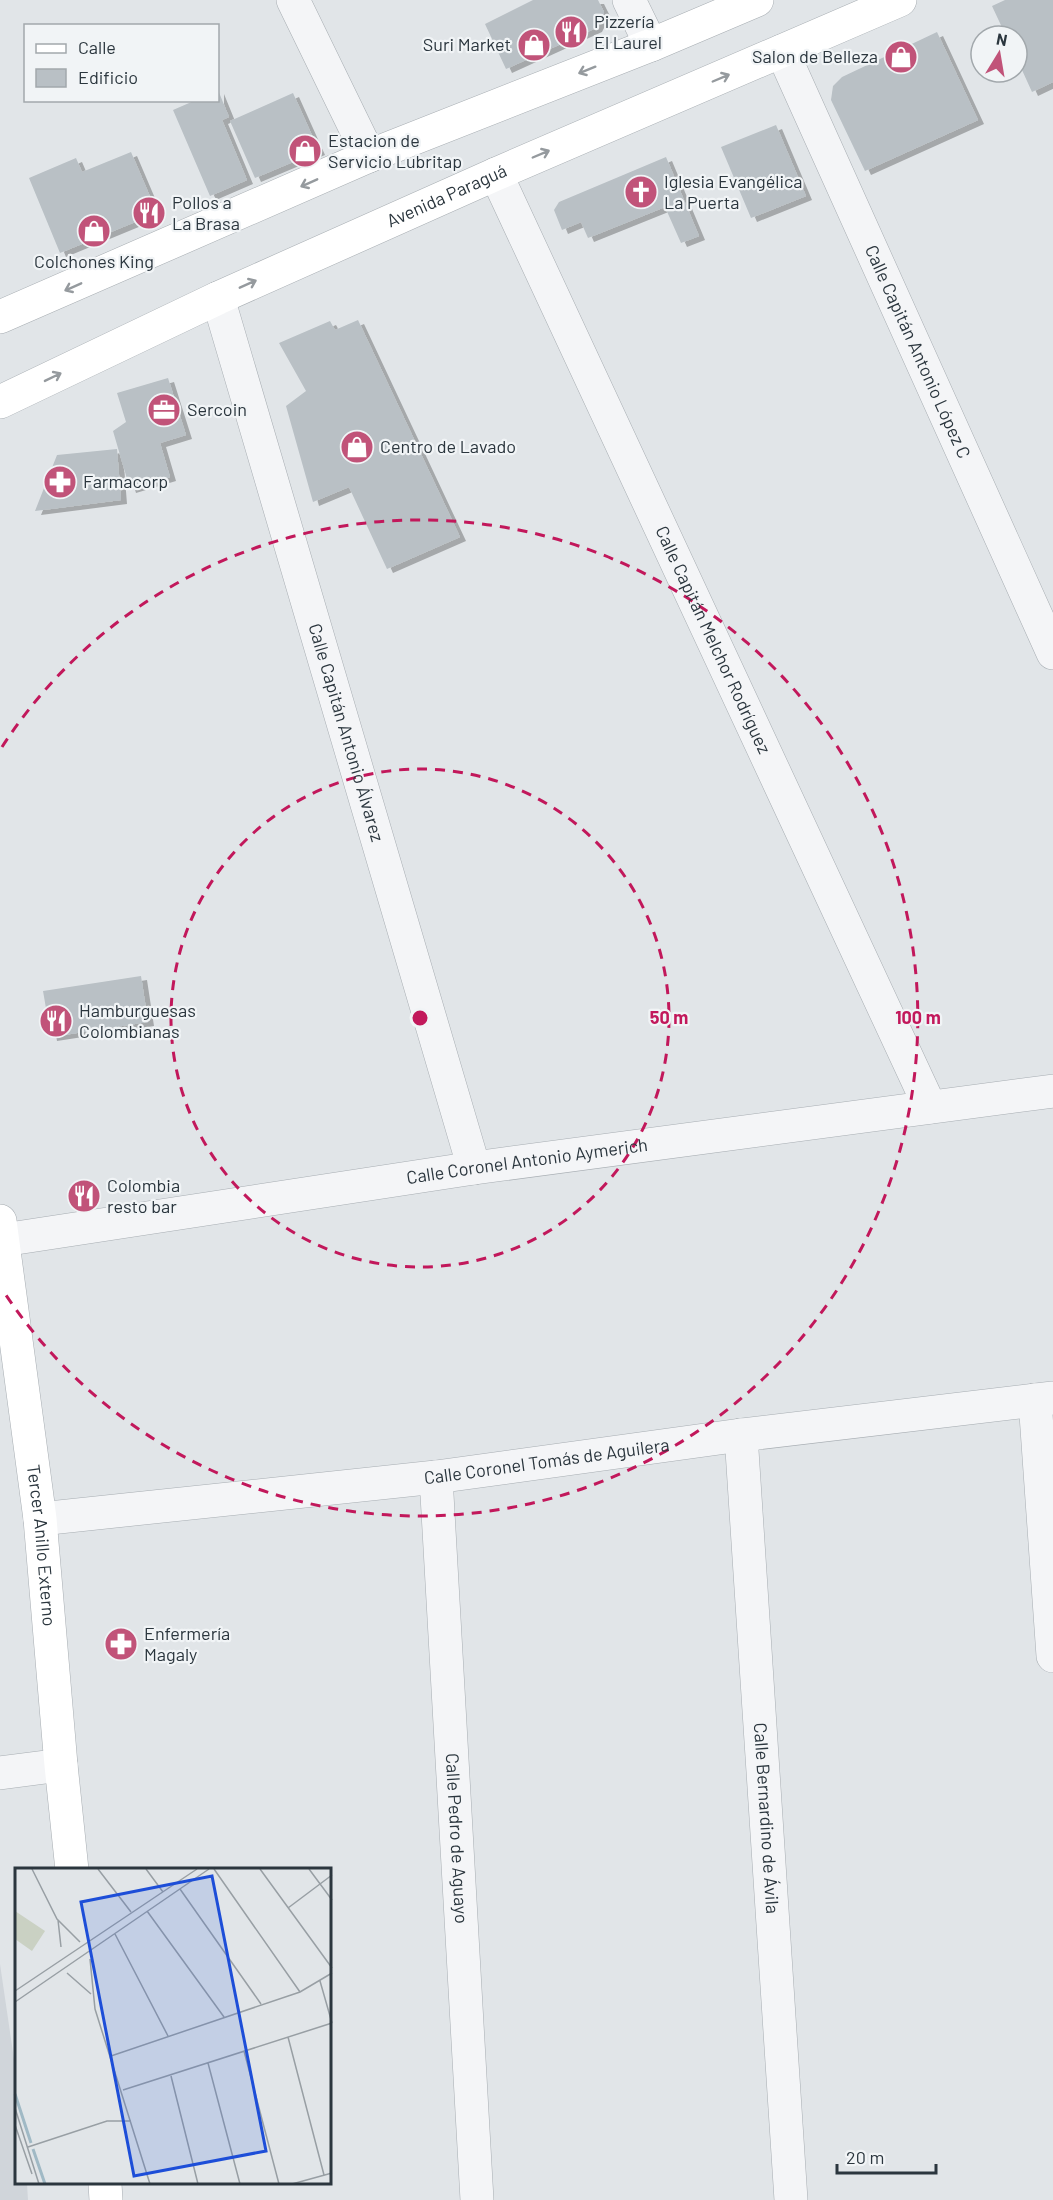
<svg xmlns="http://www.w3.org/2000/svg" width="1053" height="2200" font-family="Barlow,sans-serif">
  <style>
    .built { fill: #d0d5da }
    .building { fill: #b9c0c5; filter: url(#shadow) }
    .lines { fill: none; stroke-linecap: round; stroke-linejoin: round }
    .street-casing { stroke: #a7adb2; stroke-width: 34 }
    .secondary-casing { stroke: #a7adb2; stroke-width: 34 }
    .street { stroke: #f4f5f7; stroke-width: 33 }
    .secondary { stroke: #fff; stroke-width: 33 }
    .oneway { stroke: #959a9e }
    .ring { fill: none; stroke: #c2185b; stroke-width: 3; stroke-dasharray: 10 8 }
    .labels { text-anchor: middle; stroke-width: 4.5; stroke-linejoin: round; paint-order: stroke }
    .poi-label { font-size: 18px; fill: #2b363e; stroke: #f1f4f6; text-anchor: start }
    .street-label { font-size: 18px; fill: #2b363e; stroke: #f1f4f6 }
    .inset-river { fill: none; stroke: #a0b9c5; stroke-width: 3 }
    .inset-road { fill: none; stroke: #989fa4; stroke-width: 1.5 }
    .view { fill: #1d4ed8; fill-opacity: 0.15; stroke: #1d4ed8; stroke-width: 3 }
    .inset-edge { fill: none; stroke: #2b363e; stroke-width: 3 }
    .centre { fill: #c2185b; stroke: #f1f4f6; stroke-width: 3 }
    .ring-label { font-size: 18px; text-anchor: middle; font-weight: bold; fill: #c2185b; stroke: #f1f4f6; stroke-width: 4.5; stroke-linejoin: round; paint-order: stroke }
  </style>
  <defs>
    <filter id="shadow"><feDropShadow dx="6" dy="4" stdDeviation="0" flood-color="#0004"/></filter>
  </defs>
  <rect width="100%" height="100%" fill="#e1e5e8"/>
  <path class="built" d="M0,1964L16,2073V2184H27L28,2200H0Z"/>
  <path class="building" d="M533,0H598L604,12L596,28L506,69L485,24Z
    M1005,0H1053V82L1032,92L1017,59V36H1006L992,6Z
    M937,32L978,120L865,171L831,100L833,86L842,77Z
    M218,90L229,117L222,120L247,180L210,196L173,110L196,100H218Z
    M293,93L319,151L255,178L230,121Z
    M776,125L806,196L751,218L721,147Z
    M131,152L157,213L60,253L29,178L76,158L82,172Z
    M666,157L699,236L681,243L665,207L588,238L581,222L562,230L554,210L559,202Z
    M358,320L460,537L387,569L349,487L313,502L286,406L306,391L279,343L330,321L335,330Z
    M168,378L186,435L160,443L170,477L130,489L113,431L126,422L117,393Z
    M117,449L121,500L35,511L57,455Z
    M141,976L148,1022L51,1037L43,991Z"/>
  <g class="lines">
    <g class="street-casing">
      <g id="street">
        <path d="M293,0L369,156"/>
        <path d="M629,0L651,45"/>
        <path id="s1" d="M782,51L1053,653"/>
        <path id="s2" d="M496,174L930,1107"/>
        <path id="s3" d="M218,298L474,1168"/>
        <path id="s4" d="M3,1240L474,1168L1053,1091"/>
        <path d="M1035,1400L1053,1656"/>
        <path id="s5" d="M741,1435L791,2200"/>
        <path id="s6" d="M436,1477L477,2200"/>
        <path id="s7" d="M40,1519L436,1477L741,1435L1053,1398"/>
        <path d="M0,1773L61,1765"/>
      </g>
    </g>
    <g class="secondary-casing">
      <g id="secondary">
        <path d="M0,317L369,156L651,45L757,0"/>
        <path id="s8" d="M0,402L218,298L496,174L900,0"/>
        <path id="s9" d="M0,1221L40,1519L61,1765L72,1870"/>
        <path d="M105,2184L106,2200"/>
      </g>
    </g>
    <use href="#street" class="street"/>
    <use href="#secondary" class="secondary"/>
  </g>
  <defs><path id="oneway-shaft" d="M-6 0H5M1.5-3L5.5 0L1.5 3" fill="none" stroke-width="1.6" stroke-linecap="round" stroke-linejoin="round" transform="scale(1.5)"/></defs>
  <g class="oneway">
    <use href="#oneway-shaft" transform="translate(587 70) rotate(158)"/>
    <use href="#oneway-shaft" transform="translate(721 78) rotate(-23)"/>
    <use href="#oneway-shaft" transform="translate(541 154) rotate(-23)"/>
    <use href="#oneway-shaft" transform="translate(309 183) rotate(156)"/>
    <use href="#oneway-shaft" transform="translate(248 284) rotate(-24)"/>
    <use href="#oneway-shaft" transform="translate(73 287) rotate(156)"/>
    <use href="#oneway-shaft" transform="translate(53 377) rotate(-26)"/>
  </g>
  <g class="ring">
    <circle cx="420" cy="1018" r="249"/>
    <path d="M2 747A498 498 0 1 1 2 1289"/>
  </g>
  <defs>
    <g id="restaurant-disc" transform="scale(1.725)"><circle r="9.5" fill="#c15379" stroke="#f1f4f6"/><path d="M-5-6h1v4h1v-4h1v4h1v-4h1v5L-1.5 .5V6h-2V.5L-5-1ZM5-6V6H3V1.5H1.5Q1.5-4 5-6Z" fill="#fff"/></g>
    <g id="shop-disc" transform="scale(1.725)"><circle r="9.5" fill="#c15379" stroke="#f1f4f6"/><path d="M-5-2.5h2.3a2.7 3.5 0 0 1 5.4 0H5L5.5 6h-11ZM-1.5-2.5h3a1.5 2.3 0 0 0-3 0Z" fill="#fff"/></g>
    <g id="church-disc" transform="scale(1.725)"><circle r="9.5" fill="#c15379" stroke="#f1f4f6"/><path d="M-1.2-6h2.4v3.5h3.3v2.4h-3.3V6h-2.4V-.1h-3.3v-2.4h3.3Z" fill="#fff"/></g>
    <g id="office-disc" transform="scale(1.725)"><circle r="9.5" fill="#c15379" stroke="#f1f4f6"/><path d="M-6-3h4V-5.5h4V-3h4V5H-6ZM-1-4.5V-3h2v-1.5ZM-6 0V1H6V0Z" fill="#fff"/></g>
    <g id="pharmacy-disc" transform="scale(1.725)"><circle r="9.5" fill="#c15379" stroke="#f1f4f6"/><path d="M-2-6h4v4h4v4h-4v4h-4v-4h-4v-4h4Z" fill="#fff"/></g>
  </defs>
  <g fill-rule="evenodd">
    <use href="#restaurant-disc" x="571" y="32"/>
    <use href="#shop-disc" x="534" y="45"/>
    <use href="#shop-disc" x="901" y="57"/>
    <use href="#shop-disc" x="305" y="151"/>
    <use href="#church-disc" x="641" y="192"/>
    <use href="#restaurant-disc" x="149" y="213"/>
    <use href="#shop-disc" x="94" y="231"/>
    <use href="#office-disc" x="164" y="410"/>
    <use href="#shop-disc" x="357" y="447"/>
    <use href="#pharmacy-disc" x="60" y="482"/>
    <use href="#restaurant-disc" x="56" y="1021"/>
    <use href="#restaurant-disc" x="84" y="1196"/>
    <use href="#pharmacy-disc" x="121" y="1644"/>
  </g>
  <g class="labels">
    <g class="poi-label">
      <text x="594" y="28">Pizzería<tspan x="594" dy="21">El Laurel</tspan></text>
      <text x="511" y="51" text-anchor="end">Suri Market</text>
      <text x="878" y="63" text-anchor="end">Salon de Belleza</text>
      <text x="328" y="147">Estacion de<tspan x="328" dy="21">Servicio Lubritap</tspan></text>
      <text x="664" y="188">Iglesia Evangélica<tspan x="664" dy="21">La Puerta</tspan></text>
      <text x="172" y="209">Pollos a<tspan x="172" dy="21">La Brasa</tspan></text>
      <text x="94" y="268" text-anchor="middle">Colchones King</text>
      <text x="187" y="416">Sercoin</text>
      <text x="380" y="453">Centro de Lavado</text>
      <text x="83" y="488">Farmacorp</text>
      <text x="79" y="1017">Hamburguesas<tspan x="79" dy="21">Colombianas</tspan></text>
      <text x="107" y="1192">Colombia<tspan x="107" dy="21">resto bar</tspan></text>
      <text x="144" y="1640">Enfermería<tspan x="144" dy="21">Magaly</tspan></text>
    </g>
    <g class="street-label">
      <text dy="6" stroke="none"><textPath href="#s8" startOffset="492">Avenida Paraguá</textPath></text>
      <text dy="6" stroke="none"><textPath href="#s1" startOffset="330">Calle Capitán Antonio López C</textPath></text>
      <text dy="6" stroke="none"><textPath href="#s2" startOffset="514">Calle Capitán Melchor Rodríguez</textPath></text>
      <text dy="6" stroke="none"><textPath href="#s3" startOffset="453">Calle Capitán Antonio Álvarez</textPath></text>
      <text dy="6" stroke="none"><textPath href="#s4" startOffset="530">Calle Coronel Antonio Aymerich</textPath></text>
      <text dy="6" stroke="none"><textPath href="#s7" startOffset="510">Calle Coronel Tomás de Aguilera</textPath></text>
      <text dy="6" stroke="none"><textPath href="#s9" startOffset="327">Tercer Anillo Externo</textPath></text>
      <text dy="6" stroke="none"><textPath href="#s5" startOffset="384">Calle Bernardino de Ávila</textPath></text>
      <text dy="6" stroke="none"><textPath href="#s6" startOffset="362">Calle Pedro de Aguayo</textPath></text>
    </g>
  </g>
  <g transform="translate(15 1868)">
    <rect width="316" height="316" fill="#e1e5e8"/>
    <path d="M0,43L30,63L17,83L0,71Z" fill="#cad1c3"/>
    <path class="inset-river" d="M0,226L16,275M18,281L30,316"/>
    <path class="inset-road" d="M17,1L42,51L65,74M83,1L116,44M131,1L148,24M199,1L285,124M245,1L317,100M294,1L317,32M165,21L246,136M273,40L317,7M132,43L209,149M43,52L46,79M100,66L153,168M75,91L80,141L135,316M52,105L76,126M305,113L317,155M0,123L182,1M0,134L194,1M273,169L309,307M229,183L264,316M96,188L285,124L317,105M193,195L225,316M156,208L183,316M108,222L317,155M0,240L24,316M0,257L17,306M13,279L92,253H116M277,316L317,305"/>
    <path class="view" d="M197,8L251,283L119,308L66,34Z"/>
    <rect width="316" height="316" class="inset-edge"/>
  </g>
  <circle cx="420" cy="1018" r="9" class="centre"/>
  <g class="ring-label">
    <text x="669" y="1024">50 m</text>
    <text x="918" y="1024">100 m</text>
  </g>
  <rect x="24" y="24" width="195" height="78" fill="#f1f4f6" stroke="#a2a8ac" stroke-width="1.5"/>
  <rect x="36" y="44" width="30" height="9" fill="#ffffff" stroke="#a2a8ac" stroke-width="1.5"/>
  <text x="78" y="54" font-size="18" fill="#2b363e">Calle</text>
  <rect x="36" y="69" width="30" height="18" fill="#b9c0c5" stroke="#a2a8ac" stroke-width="1.5"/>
  <text x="78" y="84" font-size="18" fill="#2b363e">Edificio</text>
  <g transform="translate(999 54) rotate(11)"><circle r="28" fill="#f1f4f6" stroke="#a2a8ac" stroke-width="1.5"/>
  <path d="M0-4.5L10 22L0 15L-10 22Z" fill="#c15379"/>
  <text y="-9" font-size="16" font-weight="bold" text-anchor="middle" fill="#2b363e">N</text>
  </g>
  <path d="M837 2164v9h99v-9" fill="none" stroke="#2b363e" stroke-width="3"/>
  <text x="846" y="2164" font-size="18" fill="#2b363e" stroke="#f1f4f6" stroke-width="4.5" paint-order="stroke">20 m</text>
</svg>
